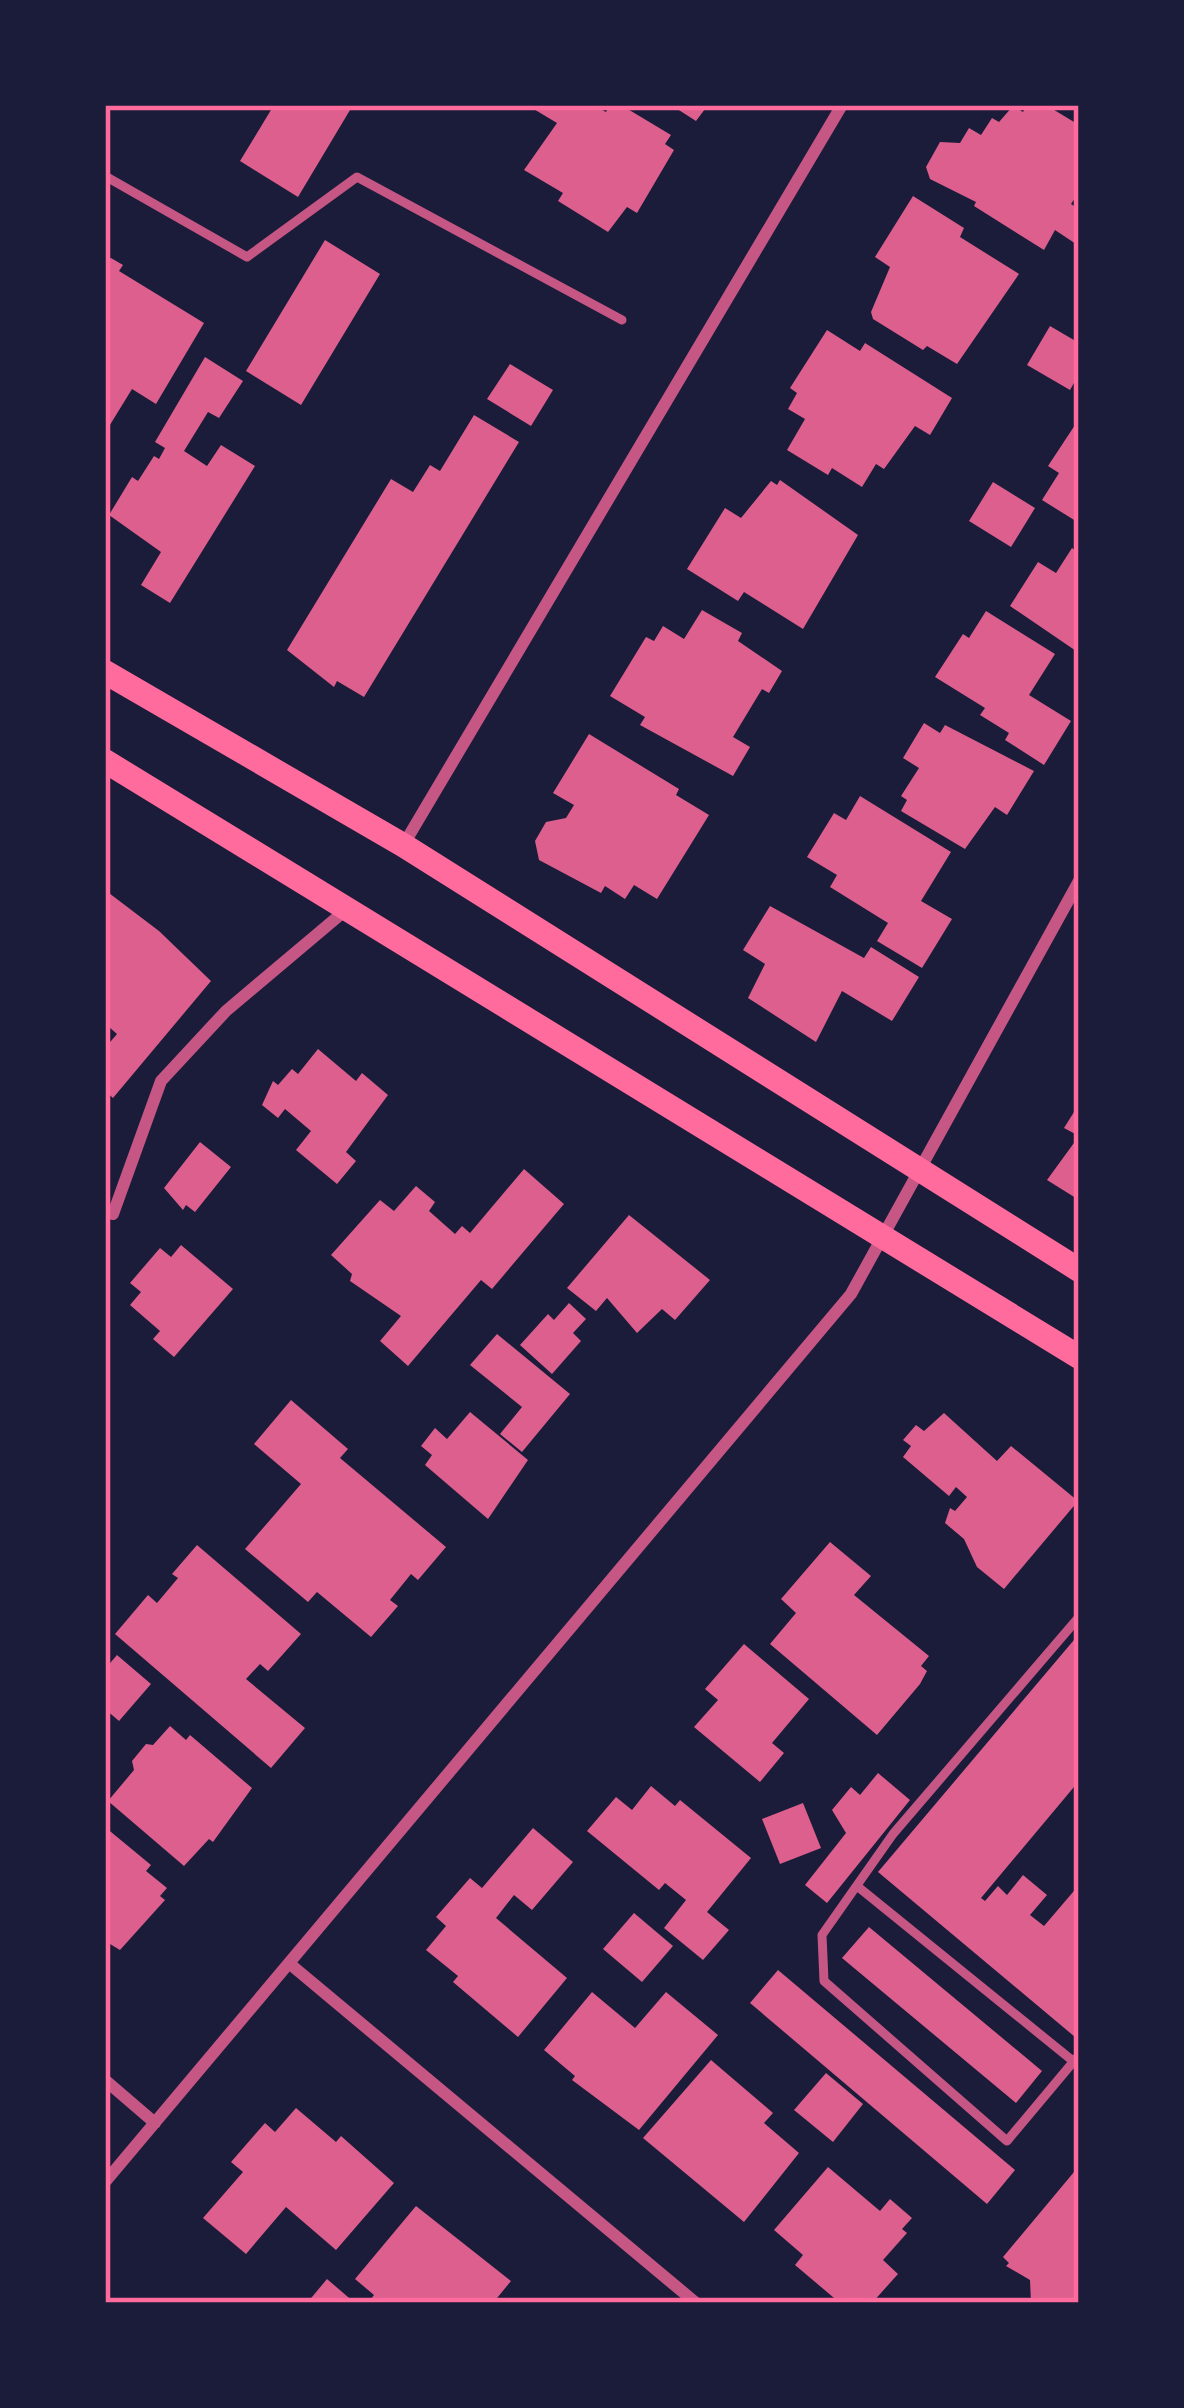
<svg xmlns="http://www.w3.org/2000/svg" width="1184" height="2408" font-family="Roboto,sans-serif">
  <style>
    .building { fill: #dd5f8e }
    .lines { fill: none; stroke-linecap: round; stroke-linejoin: round }
    .service { stroke: #c65784; stroke-width: 9 }
    .minor { stroke: #c65784; stroke-width: 12 }
    .secondary { stroke: #ff6b9d; stroke-width: 24 }
    .neatline { fill: none; stroke: #ff6b9d; stroke-width: 4.5 }
  </style>
  <rect width="100%" height="100%" fill="#1b1b3a"/>
  <path class="building" d="M274,105H353L298,197L240,161Z
    M527,105H593L606,112L610,105H621L671,135L665,144L674,150L637,213L627,207L608,232L558,201L563,193L524,170L557,123Z
    M671,105H708L696,121Z
    M1027,105H1046L1079,125V192L1071,204L1079,209L1076,244L1055,230L1044,250L974,206L976,202L930,179L926,167L940,142L960,143L969,128L981,135L992,118L999,122L1013,106L1023,112Z
    M913,196L964,228L960,237L1019,274L957,364L927,346L923,350L873,319L871,312L890,267L875,257Z
    M325,240L380,274L301,405L246,371Z
    M111,258L123,265L119,271L204,323L156,404L132,389L105,433V261Z
    M1050,326L1079,343V374L1070,390L1027,365Z
    M827,330L860,351L865,343L952,398L930,435L915,426L884,469L876,464L862,487L832,468L828,475L787,450L805,419L788,409L797,393L790,388Z
    M205,357L243,381L219,418L208,412L184,451L207,466L221,445L255,466L170,603L141,585L161,552L109,515L132,477L138,481L154,456L159,459L165,448L155,442Z
    M510,364L553,390L531,426L487,399Z
    M474,415L519,442L364,697L337,681L334,687L287,650L391,479L413,492L430,465L440,471Z
    M1075,425L1079,428V523L1042,500L1059,473L1048,466Z
    M780,480L858,535L803,629L744,592L738,601L687,569L725,508L741,518L771,481L777,485Z
    M993,482L1035,508L1011,547L969,521Z
    M1072,548L1079,553V653L1010,606L1038,562L1056,573Z
    M702,610L742,633L738,641L782,671L769,693L762,689L733,737L750,747L733,776L640,725L645,717L610,696L646,637L654,641L663,626L684,639Z
    M986,611L1055,654L1029,695L1071,721L1044,765L1005,740L1009,733L980,715L985,708L935,677L963,634L969,638Z
    M924,723L940,733L945,725L1034,771L1007,815L995,807L965,849L901,811L907,800L901,796L919,768L903,758Z
    M589,734L679,789L676,795L709,815L657,899L634,885L625,899L605,886L601,893L539,860L535,841L546,822L566,818L574,805L553,793Z
    M860,796L951,852L921,901L952,919L922,968L877,941L888,923L830,887L837,875L807,857L834,813L846,820Z
    M105,890L159,931L211,981L113,1098L105,1091V1048L117,1034L109,1027L105,1031Z
    M770,906L864,958L871,947L919,977L892,1021L842,991L816,1042L748,998L765,964L743,950Z
    M318,1049L356,1081L362,1073L388,1095L346,1152L356,1161L337,1184L296,1150L311,1131L285,1109L278,1118L262,1105L273,1081L278,1085L292,1069L298,1074Z
    M1079,1104V1200L1047,1180L1079,1136L1064,1128Z
    M200,1142L231,1167L195,1212L186,1205L183,1210L164,1188Z
    M524,1169L564,1204L492,1289L481,1280L408,1366L380,1341L401,1316L350,1281L352,1274L331,1255L380,1200L394,1211L416,1186L435,1202L429,1211L455,1234L462,1226L470,1233Z
    M629,1215L710,1280L675,1320L662,1309L637,1333L607,1298L596,1311L567,1288Z
    M181,1245L233,1289L174,1357L153,1339L160,1331L130,1305L141,1292L130,1283L160,1248L171,1257Z
    M569,1303L586,1319L573,1333L581,1341L552,1374L520,1345L548,1314L554,1320Z
    M497,1334L570,1394L522,1452L500,1434L522,1407L470,1365Z
    M291,1400L348,1449L340,1458L446,1547L418,1580L411,1574L390,1600L398,1606L371,1637L317,1592L308,1602L245,1549L301,1484L254,1444Z
    M470,1412L528,1460L488,1519L425,1465L432,1455L421,1446L435,1428L447,1439Z
    M944,1413L997,1461L1011,1446L1078,1501L1004,1589L977,1567L964,1539L945,1523L950,1508L955,1511L967,1497L956,1487L949,1496L903,1457L911,1446L903,1440L916,1425L924,1431Z
    M830,1542L871,1576L854,1595L929,1656L921,1666L927,1671L920,1684L877,1735L770,1644L796,1613L781,1599Z
    M197,1545L301,1634L268,1671L260,1664L246,1679L305,1728L271,1768L115,1634L148,1595L157,1603L178,1578L172,1574Z
    M1079,1634V1781L981,1898L985,1901L998,1886L1007,1895L1023,1875L1047,1895L1030,1915L1044,1926L1079,1885L1075,2037L878,1872Z
    M744,1644L809,1699L772,1743L784,1753L760,1782L694,1727L718,1700L705,1689Z
    M117,1655L151,1684L119,1721L105,1709V1669Z
    M170,1726L186,1740L190,1735L252,1788L213,1842L209,1839L184,1866L108,1801L134,1770L132,1761L146,1744L153,1745Z
    M878,1773L910,1800L827,1903L805,1885L846,1833L832,1810L851,1787L860,1795Z
    M651,1786L675,1806L680,1800L751,1858L707,1912L729,1930L703,1960L664,1928L686,1900L665,1883L659,1890L587,1831L616,1797L632,1810Z
    M803,1803L821,1848L780,1864L762,1819Z
    M105,1827L151,1865L146,1871L167,1888L160,1896L165,1900L120,1950L105,1941Z
    M533,1828L573,1862L532,1910L514,1895L496,1918L567,1978L518,2037L453,1982L458,1976L426,1950L446,1926L436,1917L470,1878L482,1888Z
    M634,1913L673,1946L642,1982L603,1949Z
    M869,1927L1042,2071L1016,2103L842,1958Z
    M778,1970L1015,2170L987,2204L750,2003Z
    M592,1992L635,2028L666,1992L718,2035L639,2130L572,2080L575,2076L544,2050Z
    M711,2060L773,2113L764,2123L799,2153L744,2222L643,2138Z
    M826,2073L863,2104L833,2142L794,2110Z
    M296,2108L336,2142L341,2136L394,2183L336,2250L286,2207L246,2254L203,2218L243,2172L231,2162L265,2123L275,2132Z
    M1079,2166V2303H1031L1030,2280L1006,2266L1009,2263L1003,2257Z
    M828,2167L880,2211L890,2199L912,2218L902,2229L907,2233L883,2260L898,2274L872,2303H840L795,2265L803,2255L774,2230Z
    M416,2206L511,2281L493,2303H368L374,2295L355,2279Z
    M327,2279L355,2303H307Z"/>
  <g class="lines">
    <path class="service" d="M105,176L247,257L357,177L622,320
      M1079,1617L893,1834L822,1935L824,1981L1007,2141L1079,2055
      M857,1886L1073,2061"/>
    <path class="minor" d="M404,844L842,105
      M113,1214L161,1081L226,1011L347,909
      M290,1964L696,2303
      M105,2080L155,2123
      M105,2182L851,1294L1079,881"/>
    <path class="secondary" d="M105,672L403,845L1079,1270
      M105,761L1079,1357"/>
  </g>
  <rect width="1184" height="2408" fill="none" stroke="#1b1b3a" stroke-width="216"/>
  <rect x="108" y="108" width="968" height="2192" class="neatline"/>
</svg>
